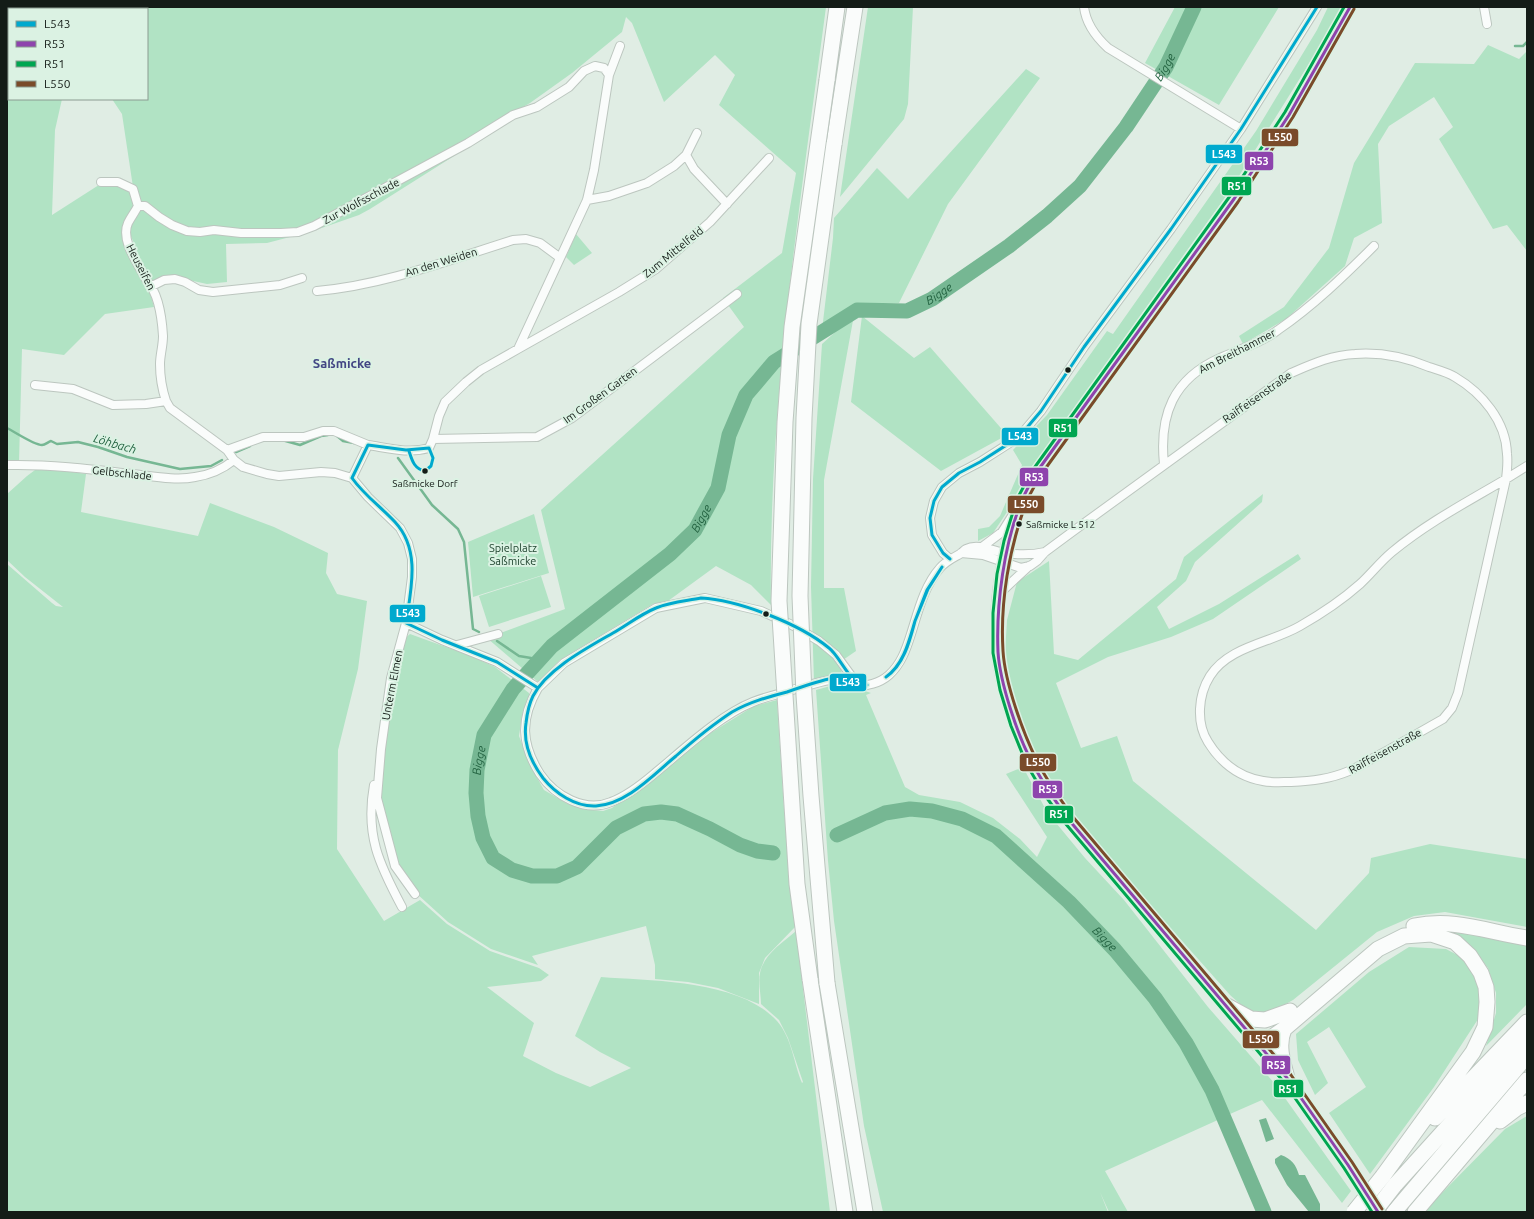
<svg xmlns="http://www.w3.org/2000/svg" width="1534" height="1219" font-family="Ubuntu,sans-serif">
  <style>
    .green { fill: #b1e3c4 }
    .water { fill: #76b793 }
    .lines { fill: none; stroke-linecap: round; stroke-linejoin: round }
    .stream { stroke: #76b793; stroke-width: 2.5 }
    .river { stroke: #76b793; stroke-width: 15 }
    .minor-casing { stroke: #bcc6bf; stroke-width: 10 }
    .secondary-casing { stroke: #bcc6bf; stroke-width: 14 }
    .motorway-casing { stroke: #bcc6bf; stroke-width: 17 }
    .minor { stroke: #fafcfb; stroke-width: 8 }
    .secondary { stroke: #fafcfb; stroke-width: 12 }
    .motorway { stroke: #fafcfb; stroke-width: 15 }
    .motorway-bridge-casing { stroke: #bcc6bf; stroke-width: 17; stroke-linecap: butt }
    .motorway-bridge { stroke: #fafcfb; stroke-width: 15 }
    .bus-1-casing { stroke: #dbf2e3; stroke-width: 6 }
    .bus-2-casing { stroke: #dbf2e3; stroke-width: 6 }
    .bus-3-casing { stroke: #dbf2e3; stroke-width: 6 }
    .bus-4-casing { stroke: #dbf2e3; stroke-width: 6 }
    .bus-1 { stroke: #00a9ce; stroke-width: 3 }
    .bus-2 { stroke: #8e44ad; stroke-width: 3 }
    .bus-3 { stroke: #00a651; stroke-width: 3 }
    .bus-4 { stroke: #7a4b2a; stroke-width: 3 }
    .bus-dot { fill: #141c17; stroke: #dbf2e3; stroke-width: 1.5 }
    .labels { text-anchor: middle; stroke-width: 4; stroke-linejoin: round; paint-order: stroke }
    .bus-label { font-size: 10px; fill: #141c17; stroke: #dbf2e3 }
    .street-label { font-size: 11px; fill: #141c17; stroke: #dbf2e3 }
    .park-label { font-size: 11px; fill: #193e29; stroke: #dbf2e3 }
    .water-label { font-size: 12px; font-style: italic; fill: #236341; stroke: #dbf2e3 }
    .quarter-label { font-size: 13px; font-weight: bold; fill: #424784; stroke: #dbf2e3 }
    .line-badge { stroke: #dbf2e3; stroke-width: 1.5 }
    .badge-label { font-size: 11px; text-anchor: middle; font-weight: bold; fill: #fff }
  </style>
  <rect width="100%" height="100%" fill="#e0ede4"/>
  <path class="green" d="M7,7H826C800,205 768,404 771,605L751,585L716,566L668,601L653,604L560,660L538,682L487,638L565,609L541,510L744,327L723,298L782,253L796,173L719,105L735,75L715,55L664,102L632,23L626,17L622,32L572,73L530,103L421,166L446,156H454L370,209L359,215L313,231L267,243L226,244L227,282L207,284L175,277L153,283L142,264L129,231L139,206L133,187L122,114L112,99H147V9H9V99H62L55,130L52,215L102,183L117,184L131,191L133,206L122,228L126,249L149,288L154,307L105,314L64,355L22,349L19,463H7Z
    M868,7H913L908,104L904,119L840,197Z
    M1175,7H1279L1219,105L1145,63Z
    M1328,7H1342L1332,27L1229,192L1031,468L1007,512L993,533L978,541V529L989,527L1000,516L1022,465L1013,450L1047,415L1107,331L1113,334L1256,131L1317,30Z
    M1488,45L1519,59L1527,51V251L1507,225L1493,229L1439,139L1453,127L1434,97L1389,126L1378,144L1382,223L1354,238L1345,266L1286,319L1243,344L1239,336L1284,307L1329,248L1354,163L1415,63L1474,64Z
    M1026,69L1040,78L948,204L899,303L856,305L822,330L833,238L834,218L877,168L908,199Z
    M576,234L592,253L574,265L566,257Z
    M854,315L824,480V588H844L856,651L840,662L842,675L814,682L811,587L813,479L822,344Z
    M862,316L914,358L930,347L1007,435L941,471L851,402Z
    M39,467L86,474L81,512L198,536L210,503L274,527L328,553L326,573L337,594L367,601L358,669L338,750L337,849L384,921L420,900L447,924L490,951L539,968L549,975L541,981L487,987L534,1023L523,1056L556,1073L590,1087L631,1068L600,1052L575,1036L601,977C653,981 740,980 777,1021C792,1038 794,1064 802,1083L803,1082L788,1038L779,1020L761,1004C761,995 758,982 760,973C764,954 782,943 796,931L830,1212H7V564L52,603L56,606L63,607L25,577L7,560V494L27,476Z
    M1263,494L1262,502L1195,562L1186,581L1157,607L1169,629L1219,604L1298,554L1301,559L1213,619L1171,637L1108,657L1056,683L1081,748L1117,736L1133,781L1316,930L1369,873L1371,858L1430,844L1527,859V927L1445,912L1414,916L1377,932L1293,1000L1273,1011L1263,1013L1249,1012L1230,995L1105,854L1065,804L1038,761L1015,707L1005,653L1007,620L1017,582L1049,561L1054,654L1078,660L1176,579L1184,557Z
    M534,514L549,573L473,597L468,542Z
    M541,576L551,607L489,627L479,596Z
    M410,634L471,656L495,667L529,693V699L522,716L519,736L531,767L544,790L566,803L584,809L603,811L612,808L709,734L754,706L777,700L784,809L795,927L765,958L759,973V1004L718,988L688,982L655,979V965L646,926L532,956L538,965L491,949L448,922L416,893L396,865L379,798L392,680L404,639Z
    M841,683L871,693L866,695L905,787L919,795L960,802L993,818L1020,839L1037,857L1047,837L1006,774L1023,767L1047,812L1085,858L1124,900L1208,1007L1275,1084L1351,1191L1342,1203L1262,1100L1230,1114L1202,1067L1196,1072L1209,1092L1220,1119L1105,1171L1128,1212H1109L1100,1192L1108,1212H883L864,1126L834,921L828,861L816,690Z
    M1454,928L1527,944V1004L1486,1046L1496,1013V993L1488,968L1474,950L1439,929Z
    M1409,947L1446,949L1467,960L1479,982L1482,1013L1434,1087L1370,1174L1329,1113L1366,1087L1329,1027L1307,1042L1328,1083L1315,1095L1298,1060L1296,1034L1369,972Z
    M1527,1116V1212H1426L1432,1203L1505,1129Z"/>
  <path class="water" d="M1266,1118L1274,1139L1266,1142L1259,1120Z
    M1281,1155C1292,1159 1296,1165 1299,1175H1305L1320,1204V1212H1309L1287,1185L1275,1163V1159Z"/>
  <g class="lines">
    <path class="stream" d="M1515,46H1523L1527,42
      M7,428C15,432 34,445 42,445C45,445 48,442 51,441L57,444L78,442L98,447L127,457L180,469L211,466L222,460
      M337,436L343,441L354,443
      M282,440L300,445L321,436L328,435
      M236,452L250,446
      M398,458L432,505L458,529L464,542L473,629L479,632
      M497,641L519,656L531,658L537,663"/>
    <g class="river">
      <path id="s1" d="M837,835L885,813L910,809L932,811L962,819L996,836L1069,902L1115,950L1155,998L1186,1043L1212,1090L1264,1212"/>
      <path id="s2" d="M773,853L757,851L740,845L710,829L677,814L661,812L644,814L616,828L577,867L557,876H532L512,870L493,858L483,838L478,816L476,793L477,770L484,735L513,689L552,646L670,554L695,530L718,488L729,435L746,395L774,362L857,310L907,311L932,299L1009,246L1047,216L1080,186L1126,127L1166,67L1194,7"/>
    </g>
    <g class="minor-casing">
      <path id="minor" d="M1084,7C1086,24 1096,37 1108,48L1241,129
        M1484,7L1487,24
        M609,75L620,46
        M686,155L694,169L727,204
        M101,182H118L133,189L138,206H145L159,217L172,225L187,231L200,232L214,230L241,233H281L298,232L314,226L468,143L513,115L537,107L569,87L584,71L595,66L604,68L609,75L594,170L587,200L518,349L481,370L466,382L445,402L439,416L433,439
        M587,200L609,196L647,183L674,166L686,155L697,133
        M138,206C135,212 131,217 128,223C120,241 139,265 147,281C159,294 162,319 163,336C163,346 160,355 160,364C160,377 162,389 166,401
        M152,286L164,280L175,279L185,282L199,290L213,292L280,285L302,278
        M317,291C385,285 449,260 513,240L526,239L540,243L559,257
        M518,349L619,292L656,269L710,222L769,158
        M35,385L73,389L113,405L146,404L166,401L170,408L227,450L234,460L243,467L267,474L279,476L321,472L335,473L352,478L368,497L400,528L408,543L412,559V577L406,623L442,640L497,662L538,688
        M227,450L263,437H304L323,431H334L368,445
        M1164,464C1159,415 1173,379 1220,358C1240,349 1261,343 1278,330C1313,306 1344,276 1374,246
        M7,465C49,464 90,469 132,474C151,476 176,481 195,477C209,475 223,469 234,460
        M352,478L368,445C388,448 409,454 429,448L433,439L537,437L572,418L737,294
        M982,547L1002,532L1012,516
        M961,553L983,555L1021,568L1030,566L1037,561L1045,552L1072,532L1291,373C1312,364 1332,355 1355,354C1381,352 1405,357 1429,367C1438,370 1447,372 1455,377C1482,393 1506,421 1507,454C1508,462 1507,471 1506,479C1467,502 1427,523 1392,552C1380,562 1371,574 1360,584C1342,600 1321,614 1300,626C1271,643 1229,646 1210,676C1198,695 1196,723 1208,742C1221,763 1239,777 1263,781C1272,783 1282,782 1291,782C1312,781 1330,779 1349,771C1359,767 1369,760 1379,755C1401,743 1422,731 1443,719L1452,708L1458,693L1506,479L1527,466
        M950,559L943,553L932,535L930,518L934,501L942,487L959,473L980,462L1019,437L1041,411L1084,347L1171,229L1241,129L1317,7
        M1000,593L1029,566
        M406,623L391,678L381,749L377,798L395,866L415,894
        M457,645L498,634
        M861,685L855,681L836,655L819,641L792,625L761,611L705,598L656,608L564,663L538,688C520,719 521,744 540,774C555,796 585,813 611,802C627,796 641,785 654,774C682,751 720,715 753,702C765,697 779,694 792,690C804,687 817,682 830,680C839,679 847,683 855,685C866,687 880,683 889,675C901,664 906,650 911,634C918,612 924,586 940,568C946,561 953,558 960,554C963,552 964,550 966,549C978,543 993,551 1005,553C1019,555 1032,555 1045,552
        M374,785C365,835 379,864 402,907"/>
    </g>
    <g class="secondary-casing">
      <path id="secondary" d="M1350,7L1289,115L1234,199L1036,473C1031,482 1026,491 1022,500C1003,545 994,604 998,652C1001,686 1017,733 1032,763C1049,797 1073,826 1097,854C1130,894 1164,933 1198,972C1227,1007 1259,1041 1286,1078C1317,1118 1345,1160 1372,1202"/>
    </g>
    <g class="motorway-casing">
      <path id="motorway" d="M827,80L837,7
        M834,144L855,7
        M1414,926C1456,918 1487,932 1527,938
        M810,979L845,1212
        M827,983L865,1212
        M1227,1006L1251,1019L1265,1020L1290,1011
        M1284,1029C1277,1045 1283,1063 1287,1078
        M1258,1044L1271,1038L1284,1029L1378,949L1404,936L1431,934L1455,942L1470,956L1481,973L1486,987L1487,1002L1485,1027L1473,1052L1383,1176
        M1435,1118L1527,1022
        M1500,1121L1517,1108L1527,1103
        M1395,1185L1527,1039
        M1394,1212L1527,1056
        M1415,1212L1527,1080"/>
    </g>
    <use href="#minor" class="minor"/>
    <use href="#secondary" class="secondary"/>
    <use href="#motorway" class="motorway"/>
    <g class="motorway-bridge-casing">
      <path id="motorway-bridge" d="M810,979L797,884L779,601L785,422L792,327L827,80
        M827,983L811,796L804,695L800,596L804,418L809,324L834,144
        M1354,1212L1383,1176
        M1374,1212L1395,1185"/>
    </g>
    <use href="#motorway-bridge" class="motorway-bridge"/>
    <g class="bus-1-casing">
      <path id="bus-1" d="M352,478C364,495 381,507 395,522C421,550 411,589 406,623L442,640L497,662L538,688
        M352,478L368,445L406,450L429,448L433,458L431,466L425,471C414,469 412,460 409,451
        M950,559L943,553L932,535L930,518L934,501L942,487L959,473L980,462L1019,437L1041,411L1084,347L1171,229L1241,129L1317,7
        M701,598C739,600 800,624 829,648C841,657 850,686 867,685C853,687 842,678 829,679C815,682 801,687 787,692C768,697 749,702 732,712C712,725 694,740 676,756C653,775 627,804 596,806C575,807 555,793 543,778C531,762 523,743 526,723C527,714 529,704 533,696C547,669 587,648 613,633C627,625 641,614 656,608C670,602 686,601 701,598Z
        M915,621L927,590L942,567
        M915,621L928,589L942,567
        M886,677C904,664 909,641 915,621
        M886,677C904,665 910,640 915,621"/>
    </g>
    <g class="bus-2-casing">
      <path id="bus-2" d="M1350,7L1289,115L1234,199L1036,473C1031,482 1026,491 1022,500C1004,544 996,604 998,652C1000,683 1018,737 1033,764C1043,784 1056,802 1069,820L1287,1078L1348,1165L1378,1212"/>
    </g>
    <g class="bus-3-casing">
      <path id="bus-3" d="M1344,7L1285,112L1230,196L1032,471L1017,499L1004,541L997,574L993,613V653L1000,690L1011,726L1027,765L1044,794L1065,823L1283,1081L1344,1168L1372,1212"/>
    </g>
    <g class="bus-4-casing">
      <path id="bus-4" d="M1354,9L1293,117L1238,202L1040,476C1036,484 1030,493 1026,503C1009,549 1000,602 1003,651C1005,683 1023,733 1037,761C1047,781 1060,799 1073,817L1291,1075L1352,1162L1382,1209"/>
    </g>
    <use href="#bus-1" class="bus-1"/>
    <use href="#bus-2" class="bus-2"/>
    <use href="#bus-3" class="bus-3"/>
    <use href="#bus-4" class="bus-4"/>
  </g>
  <g class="bus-dot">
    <circle cx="1068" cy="370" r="3.5"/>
    <circle cx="425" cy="471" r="3.5"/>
    <circle cx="1019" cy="524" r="3.5"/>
    <circle cx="766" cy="614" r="3.5"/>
  </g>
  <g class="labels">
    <g class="bus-label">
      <text x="425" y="487">Saßmicke Dorf</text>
      <text x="1026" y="528" text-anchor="start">Saßmicke L 512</text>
    </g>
    <g class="street-label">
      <text transform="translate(361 201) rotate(-28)" y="4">Zur Wolfsschlade</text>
      <text transform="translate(673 252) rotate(-39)" y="4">Zum Mittelfeld</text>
      <text transform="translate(441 262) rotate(-17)" y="4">An den Weiden</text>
      <text transform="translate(141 267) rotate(63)" y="4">Heuseifen</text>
      <text transform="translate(1237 351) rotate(-27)" y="4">Am Breithammer</text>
      <text transform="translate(600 395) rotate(-36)" y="4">Im Großen Garten</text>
      <text transform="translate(1257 397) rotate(-35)" y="4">Raiffeisenstraße</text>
      <text transform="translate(122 473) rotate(6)" y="4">Gelbschlade</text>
      <text transform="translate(392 685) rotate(-79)" y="4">Unterm Elmen</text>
      <text transform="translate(1385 751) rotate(-29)" y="4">Raiffeisenstraße</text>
    </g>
    <g class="park-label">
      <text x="513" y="552">Spielplatz<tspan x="513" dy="13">Saßmicke</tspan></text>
    </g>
    <g class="water-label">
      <text dy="4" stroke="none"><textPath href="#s2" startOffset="1435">Bigge</textPath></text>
      <text dy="4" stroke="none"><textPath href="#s2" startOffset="1111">Bigge</textPath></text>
      <text transform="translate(115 444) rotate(16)" y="4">Löhbach</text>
      <text dy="4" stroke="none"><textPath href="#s2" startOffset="751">Bigge</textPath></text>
      <text dy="4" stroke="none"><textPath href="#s2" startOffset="415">Bigge</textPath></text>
      <text dy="4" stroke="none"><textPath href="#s1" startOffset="319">Bigge</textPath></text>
    </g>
    <g class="quarter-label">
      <text x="342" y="368">Saßmicke</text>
    </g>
  </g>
  <g class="line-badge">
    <rect x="1261" y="128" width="38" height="19" rx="4" fill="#7a4b2a"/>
    <rect x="1205" y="144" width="38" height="20" rx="4" fill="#00a9ce"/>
    <rect x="1244" y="151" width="30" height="20" rx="4" fill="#8e44ad"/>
    <rect x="1221" y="176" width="31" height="20" rx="4" fill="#00a651"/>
    <rect x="1048" y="418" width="30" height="20" rx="4" fill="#00a651"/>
    <rect x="1001" y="427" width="38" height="19" rx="4" fill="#00a9ce"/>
    <rect x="1019" y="467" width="30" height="20" rx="4" fill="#8e44ad"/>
    <rect x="1007" y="495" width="38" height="19" rx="4" fill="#7a4b2a"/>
    <rect x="389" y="604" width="37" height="19" rx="4" fill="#00a9ce"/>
    <rect x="829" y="673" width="38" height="19" rx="4" fill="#00a9ce"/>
    <rect x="1019" y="753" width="38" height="19" rx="4" fill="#7a4b2a"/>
    <rect x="1032" y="780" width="31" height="19" rx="4" fill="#8e44ad"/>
    <rect x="1044" y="805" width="30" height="19" rx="4" fill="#00a651"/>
    <rect x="1242" y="1030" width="38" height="19" rx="4" fill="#7a4b2a"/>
    <rect x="1261" y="1055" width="30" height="20" rx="4" fill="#8e44ad"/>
    <rect x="1273" y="1079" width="31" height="19" rx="4" fill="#00a651"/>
  </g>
  <g class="badge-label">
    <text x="1280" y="141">L550</text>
    <text x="1224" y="158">L543</text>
    <text x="1259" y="165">R53</text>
    <text x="1237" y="190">R51</text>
    <text x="1063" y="432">R51</text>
    <text x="1020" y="440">L543</text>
    <text x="1034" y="481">R53</text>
    <text x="1026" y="508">L550</text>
    <text x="408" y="617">L543</text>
    <text x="848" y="686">L543</text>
    <text x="1038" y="766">L550</text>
    <text x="1048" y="793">R53</text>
    <text x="1059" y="818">R51</text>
    <text x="1261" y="1043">L550</text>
    <text x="1276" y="1069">R53</text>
    <text x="1288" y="1093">R51</text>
  </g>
  <rect width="1534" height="1219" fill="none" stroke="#141c17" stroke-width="16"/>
  <rect x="8" y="8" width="140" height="92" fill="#dbf2e3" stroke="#8b9c91"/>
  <rect x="16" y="21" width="20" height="6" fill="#00a9ce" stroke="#8b9c91"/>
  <text x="44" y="28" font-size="12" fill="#141c17">L543</text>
  <rect x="16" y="41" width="20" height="6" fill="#8e44ad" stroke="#8b9c91"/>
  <text x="44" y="48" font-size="12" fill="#141c17">R53</text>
  <rect x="16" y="61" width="20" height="6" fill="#00a651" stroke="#8b9c91"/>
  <text x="44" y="68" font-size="12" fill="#141c17">R51</text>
  <rect x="16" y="81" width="20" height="6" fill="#7a4b2a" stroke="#8b9c91"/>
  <text x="44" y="88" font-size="12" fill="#141c17">L550</text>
</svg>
